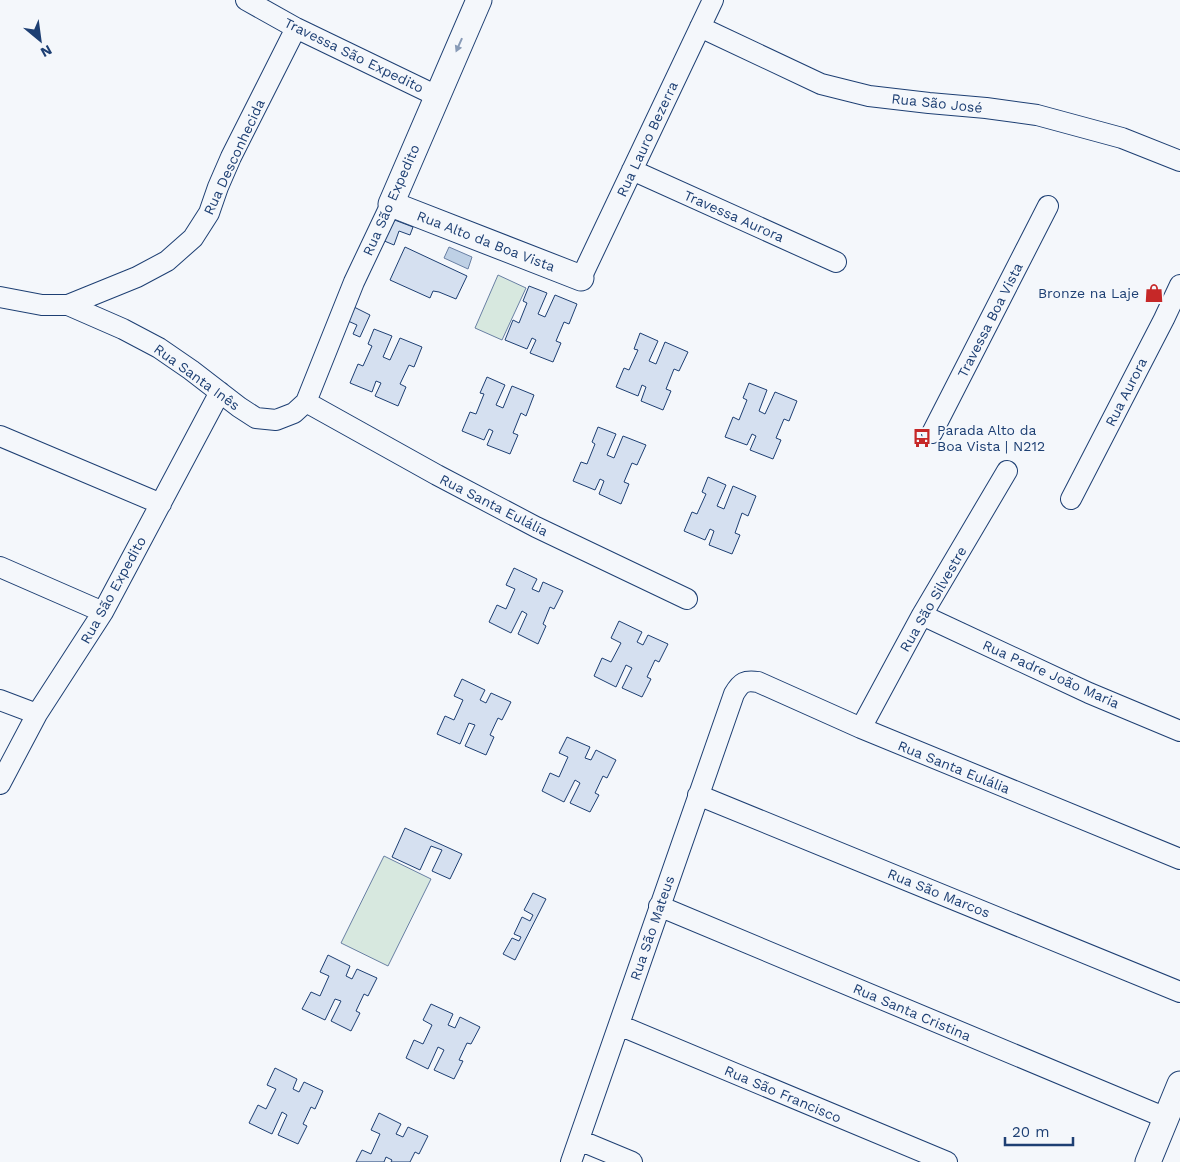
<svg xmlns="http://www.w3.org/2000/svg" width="1180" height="1162" font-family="'Work Sans',sans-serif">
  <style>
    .green { fill: #d7e8df; stroke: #687fa3 }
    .water { fill: #bed0e5; stroke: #687fa3 }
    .building { fill: #d5e0f0; stroke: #1d3f73 }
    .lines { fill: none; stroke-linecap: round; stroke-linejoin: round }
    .minor-casing { stroke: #1d3f73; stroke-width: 22 }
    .tertiary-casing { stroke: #1d3f73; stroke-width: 27 }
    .minor { stroke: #f4f7fb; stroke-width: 20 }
    .tertiary { stroke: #f4f7fb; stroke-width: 25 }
    .oneway { fill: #889bb7 }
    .labels { text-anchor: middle; stroke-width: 4; stroke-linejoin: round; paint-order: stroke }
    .street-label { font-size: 14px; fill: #1d3f73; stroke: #f4f7fb }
    .poi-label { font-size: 14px; fill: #1d3f73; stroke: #f4f7fb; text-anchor: end }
  </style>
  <rect width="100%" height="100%" fill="#f4f7fb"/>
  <path class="green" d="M498,275L526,288L502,340L475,328Z
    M384,856L431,879L388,966L341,943Z"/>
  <path class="water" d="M449,247L472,257L468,269L444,258Z"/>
  <path class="building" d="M392,219L413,227L410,235L399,231L394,245L382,240Z
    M405,247L467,276L456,299L439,292L433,291L430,298L390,280Z
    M529,286L547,293L538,314L545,317L555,295L577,304L569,324L564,322L556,341L561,343L553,362L530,353L536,340L532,338L527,349L505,340L513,320L519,323L527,303L523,301Z
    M354,307L370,315L360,337L353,334L357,325L348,321Z
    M374,329L392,336L383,357L390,360L400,338L422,347L414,367L409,365L400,384L406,387L398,406L375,396L381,383L376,381L372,392L350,383L358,364L363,366L372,346L368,344Z
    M640,333L658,341L649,361L656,364L665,342L688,352L679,371L674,369L666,389L671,391L663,410L641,401L646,387L642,385L638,396L616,387L624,368L629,370L638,350L634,349Z
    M487,377L505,385L496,405L503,408L512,386L534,395L526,416L521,413L513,433L518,435L510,454L487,445L493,431L489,429L484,440L462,431L470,412L476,414L484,394L480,393Z
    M749,383L767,390L759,411L765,414L775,392L797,401L789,421L784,419L776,438L781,440L773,459L750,450L756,436L752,434L747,445L725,437L733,417L739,420L747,400L743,398Z
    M598,427L616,434L607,455L614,458L623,436L646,445L637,465L632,463L624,482L629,484L621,504L599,494L604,481L600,479L595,490L573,481L581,462L587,464L595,444L592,442Z
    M708,477L726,485L717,506L724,509L733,486L756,496L748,516L742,513L735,533L740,535L732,554L709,545L714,531L710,529L705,540L684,531L692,512L697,514L706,494L702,492Z
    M514,568L537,579L532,589L539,592L543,582L563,591L554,609L550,607L543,624L546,626L538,644L518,634L527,614L522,611L511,633L489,622L497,605L506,609L515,589L506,585Z
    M619,621L642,632L637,642L643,645L648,635L668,644L659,662L655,660L647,677L651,679L642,697L622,688L632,668L626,665L616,687L594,676L602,658L611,662L621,643L611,638Z
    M462,679L485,690L480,700L486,703L491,693L511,702L502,720L498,718L490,735L494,737L486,755L465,746L475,725L469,723L460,744L437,734L445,716L454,720L463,700L454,696Z
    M567,737L590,747L585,758L591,760L596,750L616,760L607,778L603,776L595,793L599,795L590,812L570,803L580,783L575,780L564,802L542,791L550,773L559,777L568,757L559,753Z
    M405,828L462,854L450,879L432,871L442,850L431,846L420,870L392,857Z
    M533,893L546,899L515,960L503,954L512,938L519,941L521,937L514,934L522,917L530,921L533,915L524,910Z
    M328,955L350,966L346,976L352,979L357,969L377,978L368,996L364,994L356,1011L360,1013L351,1031L331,1021L341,1001L335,999L325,1020L302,1009L311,992L320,996L329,976L320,972Z
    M431,1004L453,1014L448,1025L455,1028L460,1017L480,1027L471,1044L467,1043L459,1060L463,1061L454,1079L434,1070L444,1050L438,1047L428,1069L406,1058L414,1040L423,1044L432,1025L423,1020Z
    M275,1068L297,1079L293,1089L299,1092L304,1082L323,1091L315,1109L311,1107L303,1124L307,1126L298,1144L278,1135L287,1115L282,1112L272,1134L249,1123L258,1105L266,1109L276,1089L267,1085Z
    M379,1113L401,1124L396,1134L403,1137L408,1127L428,1136L419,1154L415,1152L410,1162H391L392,1160L386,1157L384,1162H356L362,1150L371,1154L380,1134L371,1130Z"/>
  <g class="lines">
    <g class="minor-casing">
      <path id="minor" d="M246,0L296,28L437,96
        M700,27L821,84L869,96L929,103L986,108L1037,115L1122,138L1180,161
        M632,170L836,262
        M581,278L713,0
        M0,297L42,305H68L123,329L159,348L191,370L239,407L256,418L276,420L294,413L306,402L354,282L391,204
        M68,305L137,277L167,261L193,238L209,213L218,187L231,157L296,28
        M306,402L437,475L536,527L687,599
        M932,433L1048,206
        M0,436L161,504
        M1071,499L1164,319L1180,285
        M0,567L103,612
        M922,615L1089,693L1180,731
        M0,700L37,714
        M861,728L922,615L1007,471
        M0,784L37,714L103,612L220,392
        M698,795L1180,992
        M659,906L1166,1118
        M619,1025L947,1162
        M579,1140L632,1162
        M571,1162L734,694C741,682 745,680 758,682L861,728L1180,859"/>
    </g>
    <g class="tertiary-casing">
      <path id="tertiary" d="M479,0L391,204L581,278
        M1148,1162L1180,1084"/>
    </g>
    <use href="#minor" class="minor"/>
    <use href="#tertiary" class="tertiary"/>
  </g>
  <defs><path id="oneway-solid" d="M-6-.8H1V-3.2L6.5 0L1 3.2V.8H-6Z" transform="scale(1.25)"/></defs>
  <use class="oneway" href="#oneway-solid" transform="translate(459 45) rotate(114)"/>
  <defs>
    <g id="shop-bare" transform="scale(1.5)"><path d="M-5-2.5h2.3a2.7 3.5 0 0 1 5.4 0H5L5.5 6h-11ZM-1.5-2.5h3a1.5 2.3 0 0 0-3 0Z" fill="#c62828" stroke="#f4f7fb" stroke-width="2.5" paint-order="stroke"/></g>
    <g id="bus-bare" transform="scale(1.5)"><path d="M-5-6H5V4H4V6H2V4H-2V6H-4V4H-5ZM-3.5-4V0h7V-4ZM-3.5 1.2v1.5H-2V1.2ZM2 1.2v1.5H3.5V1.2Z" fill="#c62828" stroke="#f4f7fb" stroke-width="2.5" paint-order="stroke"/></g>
  </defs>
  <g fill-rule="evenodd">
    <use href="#shop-bare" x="1154" y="293"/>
    <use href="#bus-bare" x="922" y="438"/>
  </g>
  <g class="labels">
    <g class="street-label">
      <text transform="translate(354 55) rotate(26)" y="5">Travessa São Expedito</text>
      <text transform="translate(937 103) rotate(6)" y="5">Rua São José</text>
      <text transform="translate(647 139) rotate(-65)" y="5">Rua Lauro Bezerra</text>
      <text transform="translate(234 157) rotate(-65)" y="5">Rua Desconhecida</text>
      <text transform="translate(391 200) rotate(-66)" y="5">Rua São Expedito</text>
      <text transform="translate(734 216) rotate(24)" y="5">Travessa Aurora</text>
      <text transform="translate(486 241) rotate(21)" y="5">Rua Alto da Boa Vista</text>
      <text transform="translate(990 320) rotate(-63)" y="5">Travessa Boa Vista</text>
      <text transform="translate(197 377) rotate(36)" y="5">Rua Santa Inês</text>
      <text transform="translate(1126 392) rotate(-63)" y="5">Rua Aurora</text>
      <text transform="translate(494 505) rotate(27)" y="5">Rua Santa Eulália</text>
      <text transform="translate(113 590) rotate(-61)" y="5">Rua São Expedito</text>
      <text transform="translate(933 599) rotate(-60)" y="5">Rua São Silvestre</text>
      <text transform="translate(1051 674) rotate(24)" y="5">Rua Padre João Maria</text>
      <text transform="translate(954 767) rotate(22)" y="5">Rua Santa Eulália</text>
      <text transform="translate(939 893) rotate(22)" y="5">Rua São Marcos</text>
      <text transform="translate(652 928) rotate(-71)" y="5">Rua São Mateus</text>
      <text transform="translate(912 1012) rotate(23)" y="5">Rua Santa Cristina</text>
      <text transform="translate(783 1094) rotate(23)" y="5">Rua São Francisco</text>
    </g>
    <g class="poi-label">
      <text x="1139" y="298">Bronze na Laje</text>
      <text x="937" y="435" text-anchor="start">Parada Alto da<tspan x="937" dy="16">Boa Vista | N212</tspan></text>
    </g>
  </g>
  <g transform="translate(40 40) rotate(151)" stroke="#f4f7fb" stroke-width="4" paint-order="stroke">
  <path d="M0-4L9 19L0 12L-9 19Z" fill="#1d3f73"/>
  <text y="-8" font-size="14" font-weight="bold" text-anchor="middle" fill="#1d3f73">N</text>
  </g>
  <path d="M1005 1137v8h68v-8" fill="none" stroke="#1d3f73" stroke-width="2.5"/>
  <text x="1012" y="1137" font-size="15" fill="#1d3f73" stroke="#f4f7fb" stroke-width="4" paint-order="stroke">20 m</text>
</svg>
